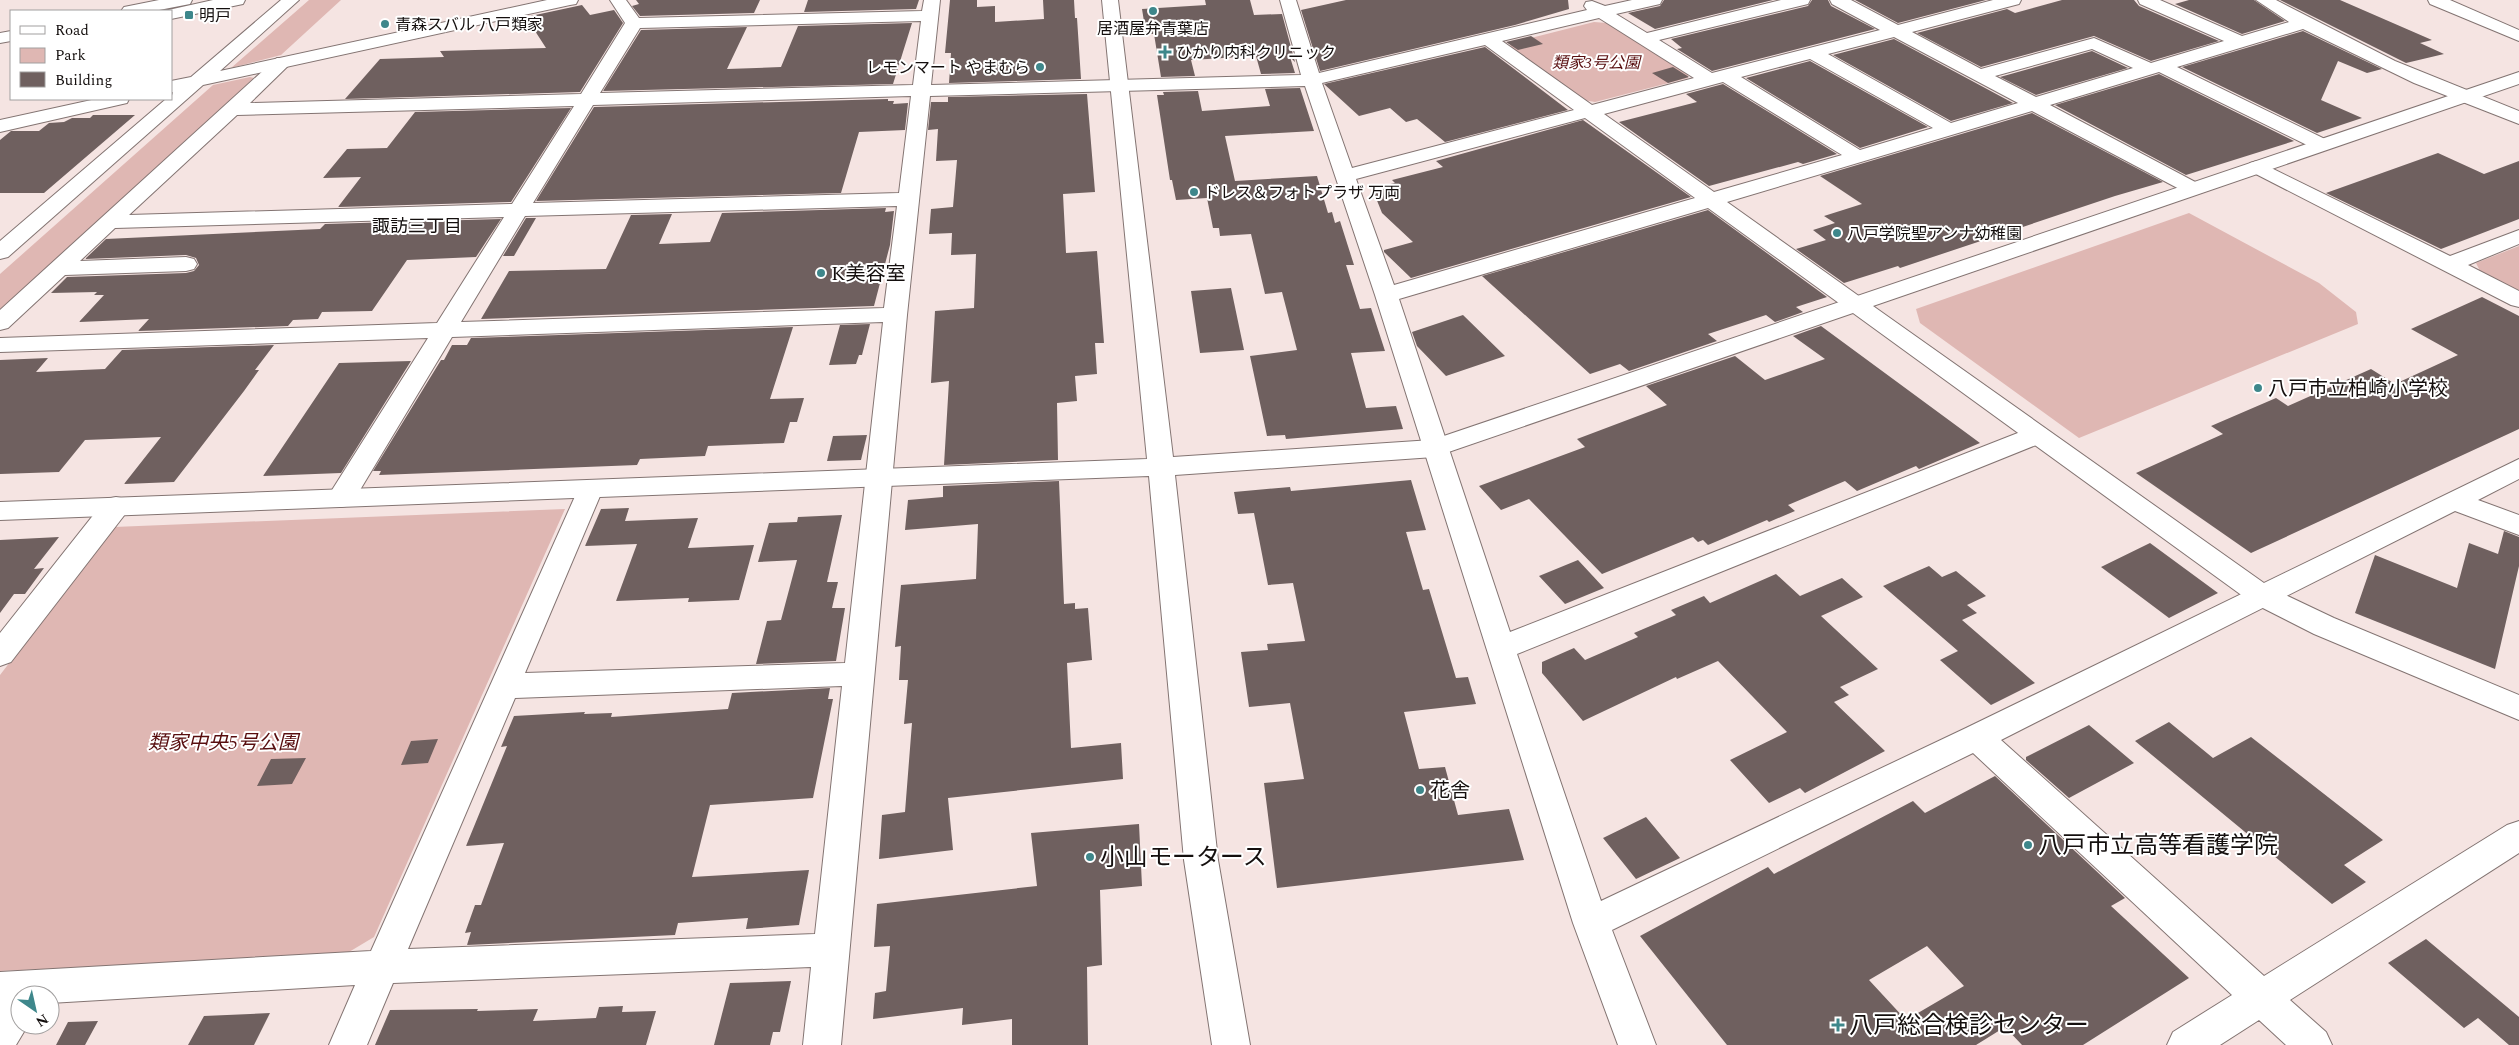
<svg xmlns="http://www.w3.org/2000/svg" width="2519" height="1045" font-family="Spectral,'Noto Sans JP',serif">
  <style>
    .green { fill: #dfb7b3 }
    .building { fill: #6f605f; fill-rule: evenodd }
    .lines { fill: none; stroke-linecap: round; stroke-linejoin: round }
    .street-casing { stroke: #837472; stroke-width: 2 }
    .secondary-casing { stroke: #837472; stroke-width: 2 }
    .highway-casing { stroke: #837472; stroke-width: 2 }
    .street { fill: #fff; fill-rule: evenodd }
    .secondary { fill: #fff; fill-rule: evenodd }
    .highway { fill: #fff; fill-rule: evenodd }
    .poi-dot { fill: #3e878b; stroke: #fff; stroke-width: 2 }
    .labels { text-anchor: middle; stroke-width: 4; stroke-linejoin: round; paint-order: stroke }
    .far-poi-label { font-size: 16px; fill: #140f0e; stroke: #fff; text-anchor: start }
    .far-park-label { font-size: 16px; font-style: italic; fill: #580e0f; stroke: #fff }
    .far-neighbourhood-label { font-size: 18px; fill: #140f0e; stroke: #fff }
    .poi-label { font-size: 20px; fill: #140f0e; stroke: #fff; text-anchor: start }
    .park-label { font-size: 20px; font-style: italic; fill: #580e0f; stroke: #fff }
    .near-poi-label { font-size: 24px; fill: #140f0e; stroke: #fff; text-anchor: start }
  </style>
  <rect width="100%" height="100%" fill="#f5e4e2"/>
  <path class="green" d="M309,0H341L281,55L231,68Z
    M1594,22L1607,23L1688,74V78L1595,102L1583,100L1510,47L1511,43Z
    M250,77L254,78L0,312V274L213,85Z
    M2189,213L2319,283L2356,312L2358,324L2079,438L1920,323L1916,309Z
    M2519,246V292L2481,273L2476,263Z
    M565,509L374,937L344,955L0,971V675L114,527Z"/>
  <path class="building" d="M636,0H760L754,13L640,16L632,6L639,4Z
    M808,0H919L916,9L804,12Z
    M950,0H977V7L995,6V22L1044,19L1043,0H1074L1075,18H1077L1081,79L949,83L951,53H945Z
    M1205,0H1250L1254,15L1282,14L1295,62L1290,57L1295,73L1261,74L1256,56L1191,60L1195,76L1161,77L1154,34H1146L1142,9L1206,5Z
    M1346,0H1568L1569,9L1515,25L1320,71L1301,10Z
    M1664,0H1773L1655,29L1628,13L1660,6Z
    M1812,0H1828L1831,6L1875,29L1712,71L1677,49L1682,48L1671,39L1808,6Z
    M1855,0H1986L1898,23Z
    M2062,0H2134L2139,6L2219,41L2151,61L2094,36L1981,67L1917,33L2007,9L2015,13Z
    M2189,0H2254L2285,21L2242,34L2175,4Z
    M2280,0H2340L2432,40L2420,43L2444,54L2406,63Z
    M582,5L590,15L614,10L623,23L580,92L345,99L380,59L444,57L440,51L546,48L526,17Z
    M912,23L893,84L603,91L641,30L747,27L727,69L781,67L798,26Z
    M2303,31L2382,69L2367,73L2338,61L2321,100L2362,118L2317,133L2182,67Z
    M1531,36L1543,44L1518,50L1506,42Z
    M1894,39L2013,103L1951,121L1833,55Z
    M1485,47L1568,110L1445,142L1417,119L1406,122L1390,108L1359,116L1324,84Z
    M2092,51L2128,68L2036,95L2000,77Z
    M1810,61L1928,127L1860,148L1746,78Z
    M1673,67L1689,77L1668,83L1652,73Z
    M2159,74L2294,141L2186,175L2055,105Z
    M1723,84L1837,154L1803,164L1798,162L1709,186L1619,122L1697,102L1686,94Z
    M1300,88L1314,131L1225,136L1235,181L1317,176L1328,213L1332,212L1335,223L1340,221L1354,265H1346L1360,309L1371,308L1385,351L1351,353L1366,408L1396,406L1403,429L1286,439L1285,435L1267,436L1250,356L1297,350L1282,292L1265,294L1251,234L1220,236L1219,228H1213L1207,198L1176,200L1172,180H1170L1157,95H1164L1163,92L1198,91L1202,111L1270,106L1265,89Z
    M1087,94L1095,192L1063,194L1066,253L1097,251L1104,343H1095L1097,374L1075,376L1077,401L1057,403L1058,460L944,465L949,381L931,383L935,311L974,308L976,254L951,255L952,233L929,234L931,209L953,207L957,160L936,161L938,129L928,130L931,102H948V97Z
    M888,99V101H894L893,104L908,103L905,130L859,132L841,193L536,201L594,107Z
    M571,108L511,202L338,207L361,177L323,178L347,149L387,148L415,112Z
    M2032,113L2163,182L2115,196L1900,268L1898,266L1844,283L1796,249L1826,240L1813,230L1835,223L1824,216L1862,204L1820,176Z
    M93,115H135L44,193H0V140L11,131H39L49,123L64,122L72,118H90Z
    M1583,120L1691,197L1411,278L1384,252V250L1413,242L1382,213L1372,188L1395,183L1392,180L1443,167L1436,161Z
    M2438,153L2484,174L2519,161V219L2441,249L2326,193Z
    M886,208L885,212L894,211L890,245L874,306L481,319L509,271L606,269L631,215L672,214L659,244L710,242L722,213Z
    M1708,210L1827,297L1796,307L1803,312L1775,322L1766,315L1708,334L1717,341L1629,371L1620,364L1590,374L1482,276Z
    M526,218H536L514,256H503Z
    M501,219L476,257L407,260L372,311L322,312L318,319L293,320L288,326L138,331L149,319L79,322L104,295H94L97,292L51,293L67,277L186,273L194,271L199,265L196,258L186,255L85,259L106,239L320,229L325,224Z
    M1231,288L1244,350L1200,353L1191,291Z
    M2482,297L2519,316V429L2251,553L2136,473L2223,434L2211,426L2276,398L2288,406L2371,369L2395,384L2458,355L2411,329Z
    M1463,315L1505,356L1446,376L1417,346L1412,332Z
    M870,324L862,355H859L856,364L829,365L840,325Z
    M1821,326L1980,443L1919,469L1916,466L1857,491L1845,481L1788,505L1795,511L1769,522L1767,520L1708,545L1703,540L1698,542L1693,537L1602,574L1529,499L1501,510L1479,486L1585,447L1577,439L1667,405L1646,386L1735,356L1765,380L1825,359L1793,336Z
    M793,327L770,399L804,398L797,422H790L784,443L708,446L705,456L640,459L637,465L379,475L381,471H373L441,360H444L452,345H467L471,338Z
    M274,345L255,370H259L244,391L174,482L124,484L161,437L85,440L59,472L0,474V360L48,358L36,372L105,369L122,350Z
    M411,361L341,473L263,476L339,363Z
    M867,435L861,460L827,461L833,436Z
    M1411,480L1426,530L1406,532L1423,590L1429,589L1456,678L1468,677L1476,704L1404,712L1419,769L1445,767L1458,815L1509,809L1524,860L1277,888L1264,783L1304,779L1290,703L1249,707L1241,652L1268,650L1267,644L1305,641L1293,583L1268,585L1254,513L1238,514L1234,492L1290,487L1291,491Z
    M1059,481L1064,604L1075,603V609L1088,608L1092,660L1067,663L1071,748L1121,743L1123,779L948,798L953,850L879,859L882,815L905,812L912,723L904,724L908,680H899L901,646L895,647L901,585L976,579L978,524L905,530L908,500L943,497V486Z
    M629,508L625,521L698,518L688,548L754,545L739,600L688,602L689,598L616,601L637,544L585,546L601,509Z
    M842,515L827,582H838L832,608H845L836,661L756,664L767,621L781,620L797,560L758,562L769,523L797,522L798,517Z
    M2504,531L2519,537V566L2495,669L2355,613L2375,555L2457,588L2469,543L2498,554Z
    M59,537L34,569L44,568L25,594H14L0,613V540Z
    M2150,543L2218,593L2169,618L2101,567Z
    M1578,560L1604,588L1565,604L1539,576Z
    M1929,566L1942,577L1956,571L1986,596L1967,605L1977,613L1962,620L2035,683L1991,705L1940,660L1958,651L1883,586Z
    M1776,574L1800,596L1842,578L1863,597L1821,616L1878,669L1840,687L1849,695L1834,702L1885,751L1805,793L1800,788L1769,803L1730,760L1787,732L1718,661L1677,679L1676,677L1583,721L1542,673V662L1574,648L1585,660L1638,637L1634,633L1676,615L1671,610L1704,596L1710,603Z
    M830,688L828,699H833L813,798L710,805L692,877L809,870L799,925L746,929L748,918L678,923L675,935L467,945L471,932L465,933L475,905H481L504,843L466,846L507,746L501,747L514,716L585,712L584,714L612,713L611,717L728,709L732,693Z
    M2169,722L2213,758L2251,737L2383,840L2344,865L2366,882L2332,904L2135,741Z
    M2089,725L2134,763L2069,798L2026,760V757Z
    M438,739L428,763L401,765L411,741Z
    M306,758L292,784L257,786L271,759Z
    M1995,776L2125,898L2111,906L2189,978L2083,1045H2022L2005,1027L1976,1045H1727L1640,936L1768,867L1774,874L1913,801L1925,813ZM1927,946L1964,986L1906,1020L1869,980Z
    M1646,817L1680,858L1636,879L1603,838Z
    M1139,824L1142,886L1100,890L1102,965L1087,967L1088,1045H1012V1019L962,1025L963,1008L873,1019L875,993L886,991L890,946L874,947L877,904L1037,886L1031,833Z
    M2426,939L2519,1017V1045H2509L2478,1018L2464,1028L2388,963Z
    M791,981L780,1032H773L770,1045H714L730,983Z
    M623,1006L622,1012L656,1011L646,1045H375L390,1010L478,1009L477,1011L538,1009L533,1021L596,1018L599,1007Z
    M270,1013L254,1045H188L204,1016Z
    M98,1021L85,1045H56L68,1022Z"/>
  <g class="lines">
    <g class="street-casing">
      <path id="street" d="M610,0H626L639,18L922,11L924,0H940L931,85L1301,75L1280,0H1296L1319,73L1587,10L1584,6L1586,2L1592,1L1605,6L1632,0H1662L1660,4L1616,14L1647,33L1781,0H1810L1808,4L1659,40L1712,73L1880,30L1832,4L1830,0H1851L1898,25L1993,0H2021L2019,4L1912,32L1981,69L2094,38L2151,63L2224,41L2140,4L2138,0H2160L2242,36L2289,22L2256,0H2276L2395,61L2519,111V124L2414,83L2303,29L2177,67L2329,141L2332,145L2329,149H2315L2159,72L2050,105L2199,184L2202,188L2199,192L2192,194L2185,192L2032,111L1727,202L1863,299L1867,304L1863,309L1855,311L1847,309L1708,208L1399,299L1510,632L2028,429L2037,427L2046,429L2050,435L2046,441L1517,654L1601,901L1966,728L2519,459V479L2478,500L2519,515V535L2455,511L2001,740L2264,976L2507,825L2519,821V853L2290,1000L2326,1032L2332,1045H2286L2259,1020L2220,1045H2167L2173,1032L2232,995L1973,753L1612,930L1656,1045H1618L1573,923L1375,295L1305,86L930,96L907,315L841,1045H803L811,967L393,983L367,1045H329L355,985L50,1003V995H20V1025H28L16,1045H0V972L371,951L581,483L590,480L599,483L603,489L525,673L845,663L883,322L452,337L351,505L341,507L331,505L327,498L428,338L0,352V338L437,323L504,217L115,228L80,261L186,257L194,259L197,264L194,269L186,271L65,275L8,328L0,330V310L277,58H289L292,62L250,103L581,94L625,23ZM1599,18L1694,78L1592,105L1502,41ZM921,21L913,85L600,93L640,28ZM1894,37L2018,103L1951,123L1828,54ZM1485,45L1574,110L1352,168L1322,83ZM2092,49L2133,68L2036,97L1995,76ZM1810,59L1933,128L1860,150L1741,77ZM1723,82L1842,155L1714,192L1604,114ZM911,96L899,193L533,203L593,105ZM574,106L512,204L129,215L237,115ZM1585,118L1695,198L1394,285L1356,179ZM897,206L884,308L461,322L525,216ZM842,686L815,934L408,949L515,698Z
        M2257,161L2450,256L2519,230V244L2468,265L2519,291V307L2511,305L2250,171L2247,167L2250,163Z
        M116,497L126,499L130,506L126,513L11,662L0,666V633L106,499Z"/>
    </g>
    <g class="secondary-casing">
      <path id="secondary" d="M281,0H299L220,71L547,0H578L576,4L570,5L203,85L8,257L0,259V241L166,99H171L173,92L171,93V81L191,77Z
        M1102,0H1118L1173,457L1432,440L2519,72V84L1873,306L2271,588L2334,618L2519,695V720L2314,634L2251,602L1853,313L1434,457L1175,475L1218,860L1250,1045H1212L1184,860L1149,476L0,520V502L1147,459Z
        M2428,0H2450L2519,30V41L2430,4Z
        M96,99H129L127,103L0,132V120Z"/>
    </g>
    <g class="highway-casing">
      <path id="highway" d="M159,0H192L190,4L154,11H121L124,7Z
        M213,0H245L243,4L171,19V11H164Z
        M11,31V41L0,43V33Z"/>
    </g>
    <use href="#street" class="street"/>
    <use href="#secondary" class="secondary"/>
    <use href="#highway" class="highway"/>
  </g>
  <g class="poi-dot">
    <circle cx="1153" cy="11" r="5"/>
    <rect x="184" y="10" width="10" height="10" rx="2.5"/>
    <circle cx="385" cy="24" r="5"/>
    <path d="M1162.5 44.5h5v5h5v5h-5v5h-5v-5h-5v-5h5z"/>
    <circle cx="1040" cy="67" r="5"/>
    <circle cx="1194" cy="192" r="5"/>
    <circle cx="1837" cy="233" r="5"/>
    <circle cx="821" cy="273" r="5"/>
    <circle cx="2258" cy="388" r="5"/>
    <circle cx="1420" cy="790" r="5"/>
    <circle cx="2028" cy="845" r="5"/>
    <circle cx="1090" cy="857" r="5"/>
    <path d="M1835.5 1017.5h5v5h5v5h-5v5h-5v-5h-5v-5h5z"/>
  </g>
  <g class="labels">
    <g class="far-poi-label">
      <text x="199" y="21">明戸</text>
      <text x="395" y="30">青森スバル 八戸類家</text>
      <text x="1153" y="34" text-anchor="middle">居酒屋弁青葉店</text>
      <text x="1176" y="58">ひかり内科クリニック</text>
      <text x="1030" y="73" text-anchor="end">レモンマート やまむら</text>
      <text x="1204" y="198">ドレス＆フォトプラザ 万両</text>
      <text x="1847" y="239">八戸学院聖アンナ幼稚園</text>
    </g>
    <g class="far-park-label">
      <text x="1596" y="68">類家3号公園</text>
    </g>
    <g class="far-neighbourhood-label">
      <text x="417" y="232">諏訪三丁目</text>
    </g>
    <g class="poi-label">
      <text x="831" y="280">K美容室</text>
      <text x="2268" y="395">八戸市立柏崎小学校</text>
      <text x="1430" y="797">花舎</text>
    </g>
    <g class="park-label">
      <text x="223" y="749">類家中央5号公園</text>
    </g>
    <g class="near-poi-label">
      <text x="2038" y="853">八戸市立高等看護学院</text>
      <text x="1100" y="865">小山モータース</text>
      <text x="1849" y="1033">八戸総合検診センター</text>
    </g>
  </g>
  <rect x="10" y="10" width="162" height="90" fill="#ffffff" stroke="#a19f9f"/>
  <rect x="20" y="26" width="25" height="8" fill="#ffffff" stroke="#a19f9f"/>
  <text x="55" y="35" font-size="15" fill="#140f0e">Road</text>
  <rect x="20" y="48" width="25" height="15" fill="#dfb7b3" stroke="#a19f9f"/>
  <text x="55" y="60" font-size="15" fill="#140f0e">Park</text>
  <rect x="20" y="72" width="25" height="15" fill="#6f605f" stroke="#a19f9f"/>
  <text x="55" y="85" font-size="15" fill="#140f0e">Building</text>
  <g transform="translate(35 1010) rotate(146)"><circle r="24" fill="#ffffff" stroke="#a19f9f"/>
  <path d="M0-4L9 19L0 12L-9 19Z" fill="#3e878b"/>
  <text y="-8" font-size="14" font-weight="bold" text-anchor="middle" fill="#140f0e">N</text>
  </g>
</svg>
